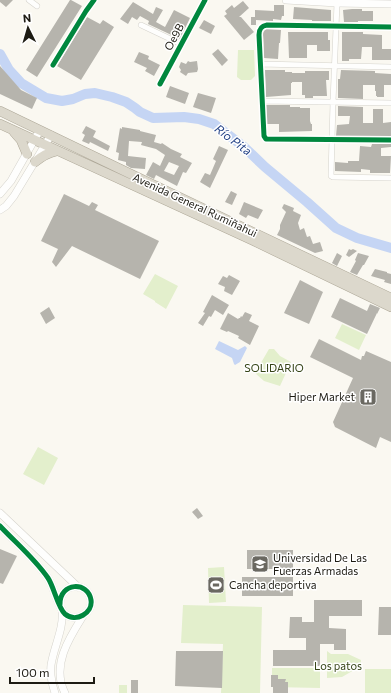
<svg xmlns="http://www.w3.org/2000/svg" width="391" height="693" font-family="Commissioner,sans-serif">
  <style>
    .green { fill: #e3efcc }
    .water { fill: #c5d5f4 }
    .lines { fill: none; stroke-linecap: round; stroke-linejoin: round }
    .river { stroke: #c5d5f4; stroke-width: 10 }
    .building { fill: #b6b4ad; fill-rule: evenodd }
    .street-casing { stroke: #d5d3cc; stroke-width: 6 }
    .secondary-casing { stroke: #d5d3cc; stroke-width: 8 }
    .highway-casing { stroke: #ada797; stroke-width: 10 }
    .street { stroke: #fefefd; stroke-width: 5 }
    .secondary { stroke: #fefefd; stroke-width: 7 }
    .highway { stroke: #dcd8cc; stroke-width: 9 }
    .cycleway-casing { stroke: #fff; stroke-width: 8 }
    .cycleway { stroke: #00873e; stroke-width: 5 }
    .labels { text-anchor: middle; stroke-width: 3; stroke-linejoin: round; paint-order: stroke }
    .street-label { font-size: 11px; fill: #1d1b13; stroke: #fff }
    .park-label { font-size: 11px; fill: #354416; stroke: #fff }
    .poi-label { font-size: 11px; fill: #1d1b13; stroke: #fff; text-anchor: start }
    .water-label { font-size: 12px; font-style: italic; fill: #254387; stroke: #fff }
  </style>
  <rect width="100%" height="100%" fill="#faf8f1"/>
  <path class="green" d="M238,50H254L255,76L251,80H241L237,77Z
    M155,274L178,286L166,309L155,302V301L143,294Z
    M342,324L366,335L359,350L335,338Z
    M269,349H274L280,356L291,362L280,386L264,381L255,373Z
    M38,447L58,458L44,485L23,474Z
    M224,567L226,602L209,603L208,568Z
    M183,605L262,607L260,693H221L223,644L181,643Z
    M327,651L331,654H348L361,660V666L342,677L327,678Z
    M272,668H320V688L272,687Z
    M365,669H391V693H365Z
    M119,685H127V693H119Z"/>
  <path class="water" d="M219,341L238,350L245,346L247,348L240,362L235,365L234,364L232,358L215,349Z"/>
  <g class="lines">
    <path class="river" d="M0,54L9,70L21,83L46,98L62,101L73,99L85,94L95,93L112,97L126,102L135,108L140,112L153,118L184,117L199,119L214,124L244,147L265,167L307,202L336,228L357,238L391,248"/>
  </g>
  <path class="building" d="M0,0H13L6,7L0,2Z
    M70,0H71L82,6L37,77L26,70Z
    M243,1L249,8L239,17H241L254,32L244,40L224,16L227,14L225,11L232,5L234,8Z
    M133,2L153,14L156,7L163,10L156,22L165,27L174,10L190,18L180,39L148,24L149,21L140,16L137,20L132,17L128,24L120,19Z
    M274,5H284V16H282L281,20L273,19V21L256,20V25H251V17H255V10L274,11Z
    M294,7L331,10V21H312V20L293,19Z
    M352,9H362V11H373V21H358V22H344L343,10Z
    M87,17L100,24L103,20L114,27L81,80L57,66Z
    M204,20L215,26L211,34L199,28Z
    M266,29L281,30L280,43H279L278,59L264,58L263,33L264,31Z
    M288,32H328V40H330V51H317V45H307V58H289Z
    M342,32H363V34L382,35V49H391V60H372V47H362L361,59H349V61H342Z
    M218,49L228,60L222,66L212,54Z
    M139,52L149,56L148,59L160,65L154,76L145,71L147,68L134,62Z
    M188,61L190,62L197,61L198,69L197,72L188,73L186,76L180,72L181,70L179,67L181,62L186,64Z
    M0,66L21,90L37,98L32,109L0,94Z
    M265,70H285V72H292V73H305V71H329V80H326L327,96H313V98H305V95H302V82H292V83H291V95L266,97Z
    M341,70L375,71V73L391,74V85H384V97H377V96H376V91H375V85H363V99L338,98V79H340Z
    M170,86L189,93L185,104L166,97Z
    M198,93L216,98L211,113L193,107Z
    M266,105H290V107H300V108H310V121L311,124H312V131L279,132V124H267Z
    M338,106L363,107V123H373V109H383V123L391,122V136H336L337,125L349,124L350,116H338Z
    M86,126L96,131L93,137L110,146L108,151L90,142L89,144L82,141L85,135L82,133Z
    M122,127L140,130V131L156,135L154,142L161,144L162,143L171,149L182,154L180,157L192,163L186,173L183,172L177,186L156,175L154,179L146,175L153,162L160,166L165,155L156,149L141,145L142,142L129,141L128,156L146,158L145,169L131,168L126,165V162L118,160L119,153L116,152L120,128L122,129ZM169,162L179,166L174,175L164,171Z
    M372,144H391V147L381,148V156H391L390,173H370V170L361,169V172L335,171V162L348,163V161H359L360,146L371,147Z
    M219,146L228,150L210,188L200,182L205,173L210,175L216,161L213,159Z
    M231,191L237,194L232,205L225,202Z
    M64,194L89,206L92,202L98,205L95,210L159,241L140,279L72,246L56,267L52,262L58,249L41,241Z
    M244,202L263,210L258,219L248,215L246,218L239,214Z
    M284,204L294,208L293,211L301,215L298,223L300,230L304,228L307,237L310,236L313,244L320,242L323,251L315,253L277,235L280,229V225L286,212L282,208Z
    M349,249L351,250L353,249L357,251L349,257L346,255Z
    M337,253L342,256L337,266L332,263Z
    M358,253L369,256L364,265H363L357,275L350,272L356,261L355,260Z
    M375,269L387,272V273L391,274V284L384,282L385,280L371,276Z
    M229,275L240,281L232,295L224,291L225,287L218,284L223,276L227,278Z
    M300,280L323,292L309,324L284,313Z
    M212,295L229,305L223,315L215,310L211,317L209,316L203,326L198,323L205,313L203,312Z
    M340,298L367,311L370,304L380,308L377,314V313L367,334L331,317Z
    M49,307L55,318L46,324L40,313Z
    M245,312L252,315L249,321L259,326L250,345L238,338L239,336L228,331L227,332L220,329L228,313L238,319L239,318H240L241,316L242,317Z
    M319,339L361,360L362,356H364L366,351L391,362V442L380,437L376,448L335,427L333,422L353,378L310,357Z
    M197,508L203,516L198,519L192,512Z
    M0,549L17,556L3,584L0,583Z
    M247,550H293V569H247Z
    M242,577H293V596H242Z
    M314,600H362V616H329V628L346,629V650H334V644H320V666H273V650H306V638H289L290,617H302V622H314Z
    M379,607H391V635H378Z
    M176,651H223L222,688L175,686Z
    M271,675H278V679H286L285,682H288V693H273V687H271Z
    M131,680H138V693H131Z"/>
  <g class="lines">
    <g class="street-casing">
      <path id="street" d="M29,0L37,6
        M337,3L333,102L331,176L333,177L391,178
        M141,25L181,44
        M391,27L267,25C261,26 259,29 259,35L264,136L266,139L391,140
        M260,64L391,67
        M53,65L86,11L94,0
        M160,84L205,0
        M262,101L391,103"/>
    </g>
    <g class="secondary-casing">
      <path id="secondary" d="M286,0L337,3L391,4
        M0,194L11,181L40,130
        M0,210L6,206L14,196L51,135
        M0,513L78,587
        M0,526C16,543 35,559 48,578C54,587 58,608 65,614C76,623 93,613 91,600C88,581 60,582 60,604
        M55,693C52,684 50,674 51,665C54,646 64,629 62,610
        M65,693C51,666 69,638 83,616"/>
    </g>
    <g class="highway-casing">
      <path id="highway" d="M0,111C130,174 260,236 391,298
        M0,124L254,241L391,307
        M14,132L21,140L27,154
        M35,162C42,156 47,153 56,151"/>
    </g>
    <use href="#street" class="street"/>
    <use href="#secondary" class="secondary"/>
    <use href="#highway" class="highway"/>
    <g class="cycleway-casing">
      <path id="cycleway" d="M391,27L267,25C261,26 259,29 259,35L264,136L266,139L391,140
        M53,65L86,11L94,0
        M160,84L205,0
        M0,526C16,543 35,559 48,578C54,587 58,608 65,614C76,623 93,613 91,600C88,581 60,582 60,604"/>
    </g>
    <use href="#cycleway" class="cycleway"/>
  </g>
  <defs>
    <g id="building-square" transform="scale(0.9)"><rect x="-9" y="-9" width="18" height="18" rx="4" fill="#6a6861" stroke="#fff"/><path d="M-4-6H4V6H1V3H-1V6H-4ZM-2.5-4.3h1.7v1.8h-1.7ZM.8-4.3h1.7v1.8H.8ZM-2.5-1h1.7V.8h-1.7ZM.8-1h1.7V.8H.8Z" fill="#fff"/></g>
    <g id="university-square" transform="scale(0.9)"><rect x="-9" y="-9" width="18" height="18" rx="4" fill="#6a6861" stroke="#fff"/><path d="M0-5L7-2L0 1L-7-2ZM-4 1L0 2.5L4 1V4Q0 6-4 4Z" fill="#fff"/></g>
    <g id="stadium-square" transform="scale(0.9)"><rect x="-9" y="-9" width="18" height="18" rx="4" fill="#6a6861" stroke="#fff"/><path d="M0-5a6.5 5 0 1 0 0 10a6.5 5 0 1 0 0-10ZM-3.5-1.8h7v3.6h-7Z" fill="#fff"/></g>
  </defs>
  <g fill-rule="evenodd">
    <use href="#building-square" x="368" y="397"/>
    <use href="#university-square" x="260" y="564"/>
    <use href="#stadium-square" x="216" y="585"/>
  </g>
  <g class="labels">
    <g class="street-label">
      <text transform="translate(174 37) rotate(-62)" y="4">Oe9B</text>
      <text transform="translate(195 205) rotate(25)" y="4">Avenida General Rumiñahui</text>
    </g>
    <g class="park-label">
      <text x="274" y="372">SOLIDARIO</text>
      <text x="338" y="670">Los patos</text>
    </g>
    <g class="poi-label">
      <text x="355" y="401" text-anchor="end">Hiper Market</text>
      <text x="273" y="562">Universidad De Las<tspan x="273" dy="13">Fuerzas Armadas</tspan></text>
      <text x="229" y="589">Cancha deportiva</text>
    </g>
    <g class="water-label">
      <text transform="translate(233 140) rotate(37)" y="4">Río Pita</text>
    </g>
  </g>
  <g transform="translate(28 28) rotate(355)" stroke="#ffffff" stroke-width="3" paint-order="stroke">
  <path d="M0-3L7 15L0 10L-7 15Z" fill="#1d1b13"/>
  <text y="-6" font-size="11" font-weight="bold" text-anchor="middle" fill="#1d1b13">N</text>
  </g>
  <path d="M10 677v6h84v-6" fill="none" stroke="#1d1b13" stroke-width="2"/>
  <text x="16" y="677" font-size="12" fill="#1d1b13" stroke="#ffffff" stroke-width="3" paint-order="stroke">100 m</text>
</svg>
